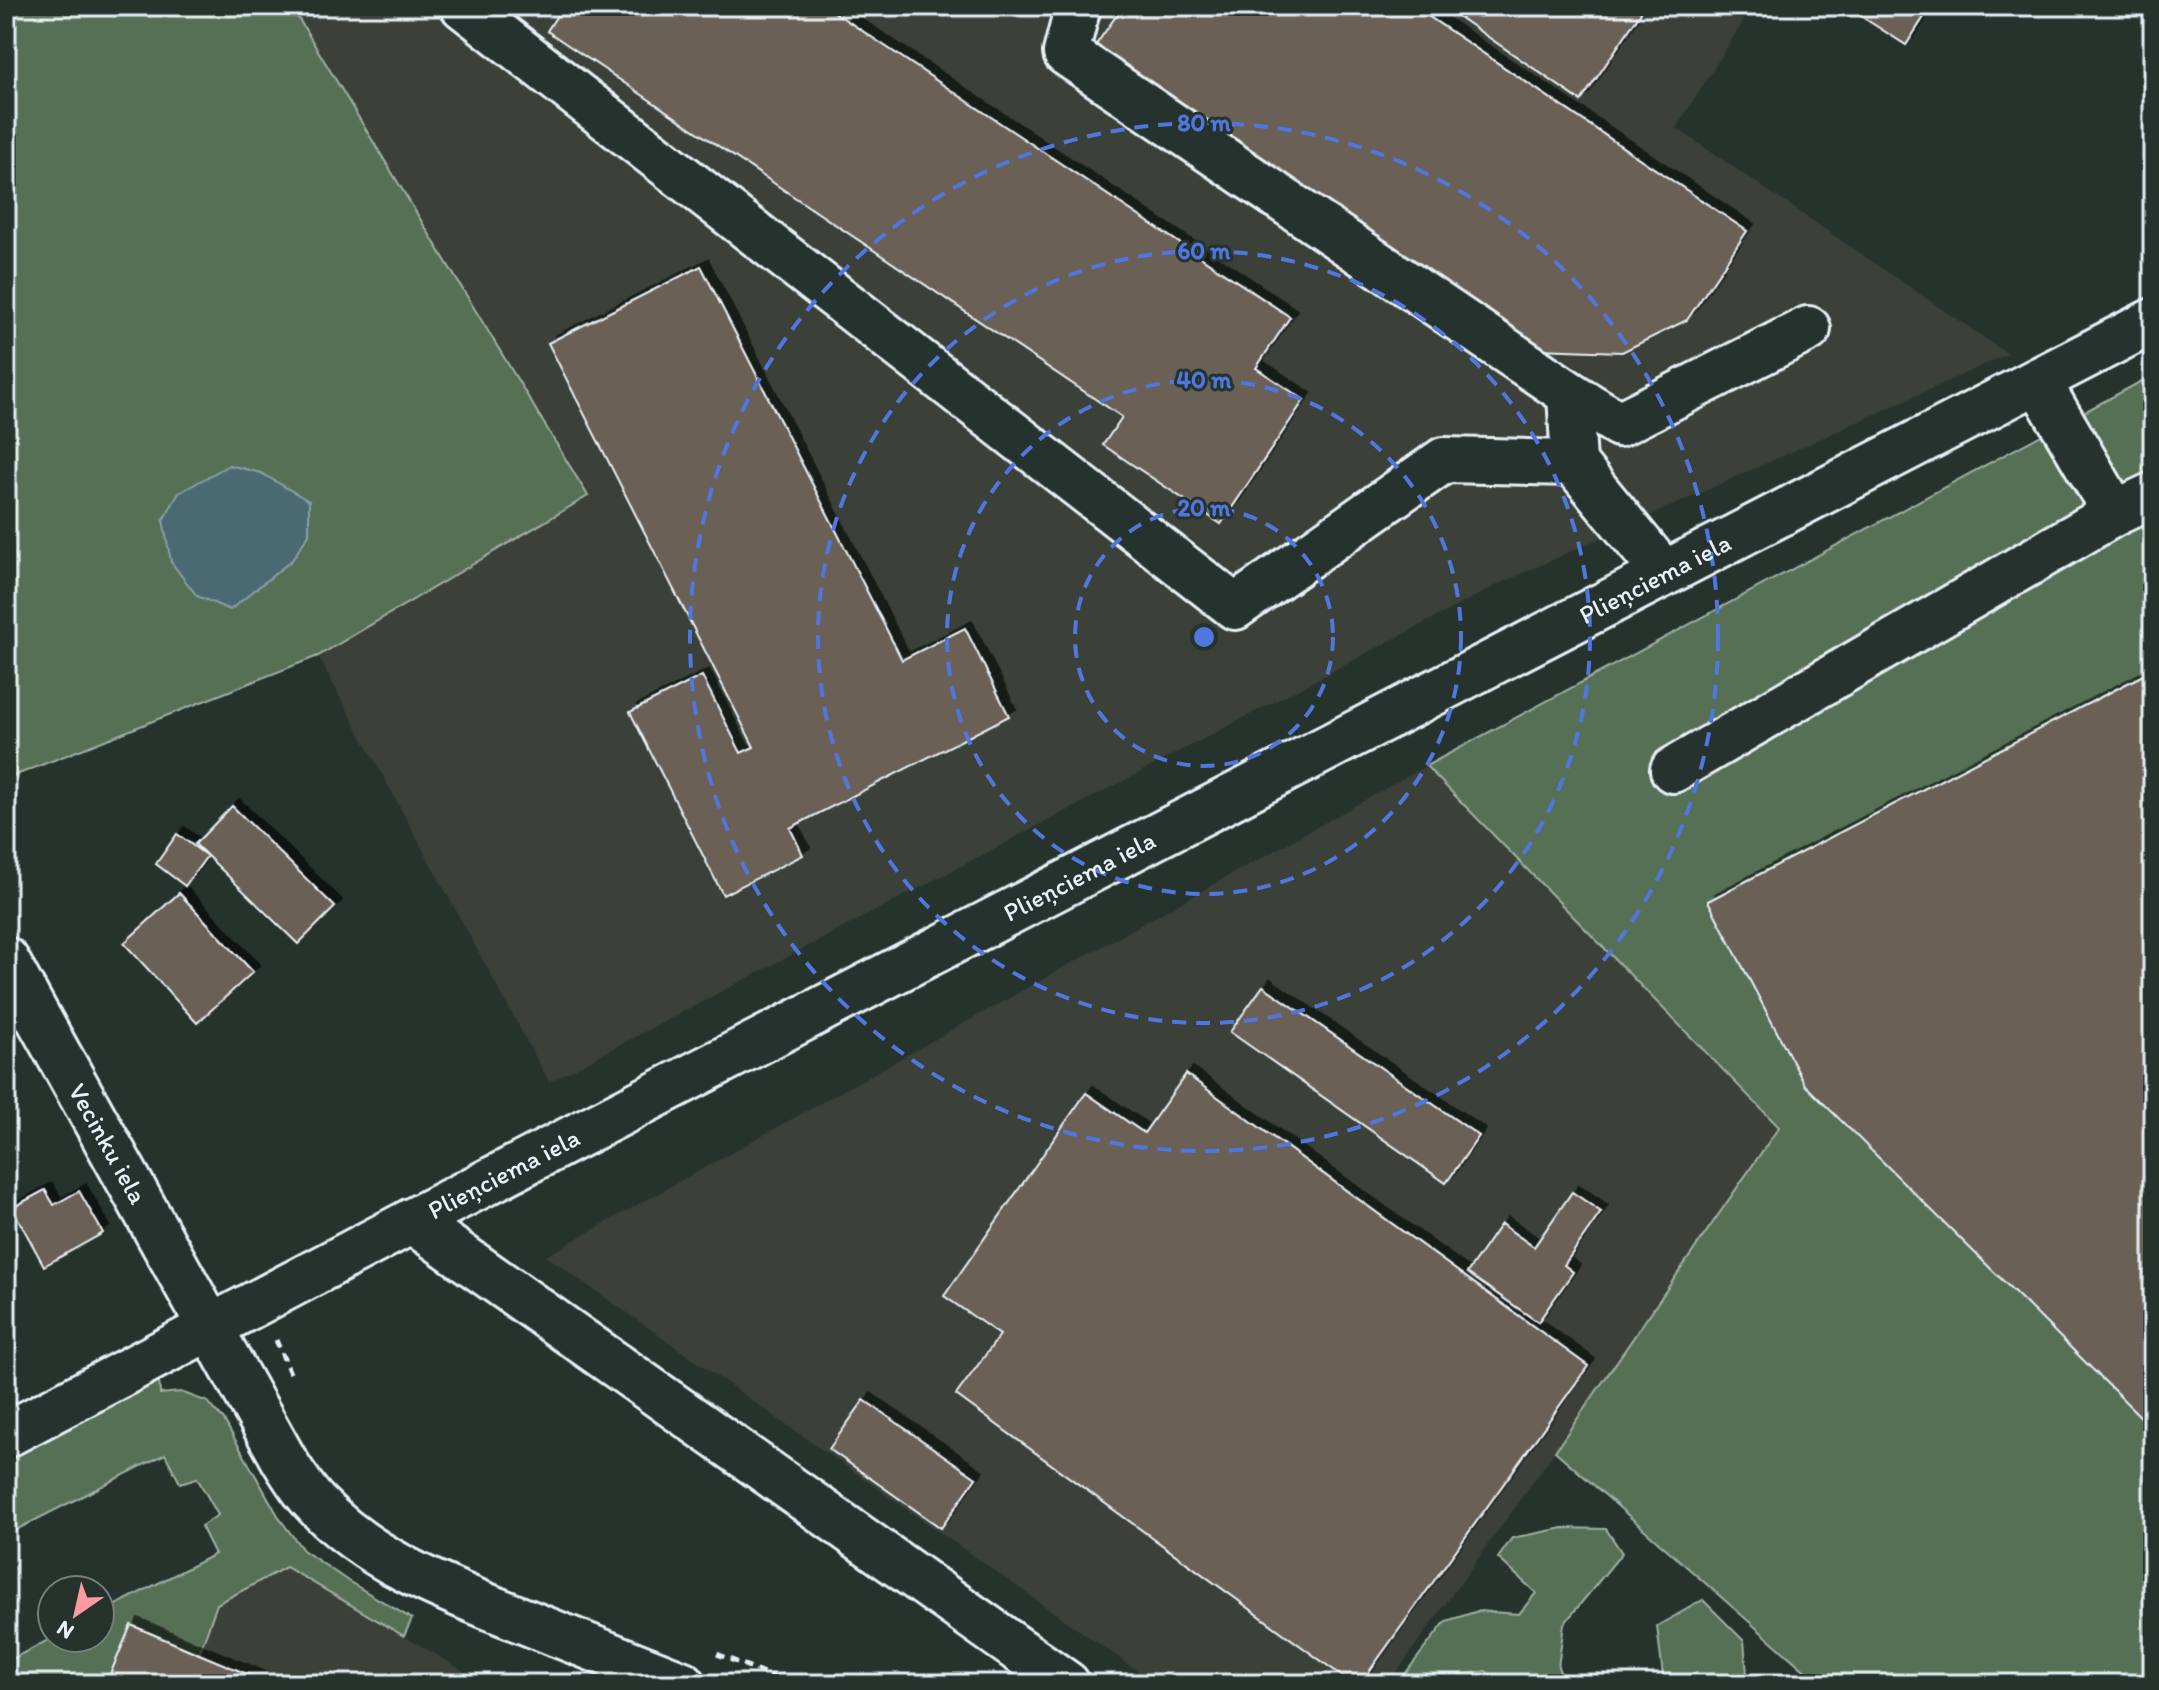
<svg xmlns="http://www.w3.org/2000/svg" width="2159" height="1690" font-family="Itim,sans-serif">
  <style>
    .built { fill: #3b4139 }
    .green { fill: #577055; stroke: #a0b0a6; stroke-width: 2 }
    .water { fill: #4c6973; stroke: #8a9fa8; stroke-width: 2 }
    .building { fill: #6b6155; stroke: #e8f1f8; stroke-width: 2; filter: url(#shadow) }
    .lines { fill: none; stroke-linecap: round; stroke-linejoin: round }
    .minor-casing { stroke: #e8f1f8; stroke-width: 50 }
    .major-casing { stroke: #e8f1f8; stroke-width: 50 }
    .path { stroke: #e8f1f8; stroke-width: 5; stroke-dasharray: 8 6; stroke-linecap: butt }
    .minor { stroke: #26332d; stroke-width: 44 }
    .major { stroke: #26332d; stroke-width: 44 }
    .ring { fill: none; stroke: #5077e0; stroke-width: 4; stroke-dasharray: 14 10 }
    .labels { text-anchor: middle; stroke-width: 6; stroke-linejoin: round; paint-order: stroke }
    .street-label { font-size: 26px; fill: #e8f1f8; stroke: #26332d }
    .centre { fill: #5077e0; stroke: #26332d; stroke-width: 4 }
    .ring-label { font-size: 24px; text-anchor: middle; font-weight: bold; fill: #5077e0; stroke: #26332d; stroke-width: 6; stroke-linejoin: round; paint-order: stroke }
  </style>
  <defs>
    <filter id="shadow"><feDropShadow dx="7" dy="-7" stdDeviation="0" flood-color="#0009"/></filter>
  </defs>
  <rect width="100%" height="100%" fill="#26332d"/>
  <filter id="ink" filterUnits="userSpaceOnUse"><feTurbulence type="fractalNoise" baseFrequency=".0125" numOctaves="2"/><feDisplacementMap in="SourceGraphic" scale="16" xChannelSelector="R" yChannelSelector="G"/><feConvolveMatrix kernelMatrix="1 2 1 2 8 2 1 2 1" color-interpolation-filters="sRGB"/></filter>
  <g filter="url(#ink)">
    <path class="built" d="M291,6H1753L1676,128L2008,354L1501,583L549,1082L318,656L588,496Z
      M2153,375L1779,1128L1555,1451L1388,1684H1156L546,1256L1426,766Z
      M286,1567L486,1684H106L217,1604Z"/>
    <path class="green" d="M6,6H291L588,496L318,656L6,779Z
      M2153,375V1684H1820L1555,1451L1779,1127L1426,766Z
      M159,1380L160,1394L181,1392L208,1402L224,1420L280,1519L303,1550L348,1581L412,1619L404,1636L286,1567L217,1604L199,1654L132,1626L106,1684H6V1662L52,1638H100V1613L215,1554L201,1526L218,1515L197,1478L180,1483L165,1454L6,1535V1459Z
      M1563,1528L1606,1529L1622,1553L1564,1624L1558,1667L1565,1684H1500L1486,1671L1450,1676L1451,1684H1397L1446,1621L1478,1611L1519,1614L1536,1593L1498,1558L1512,1538Z
      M1703,1600L1744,1641L1748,1684H1664L1657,1626Z"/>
    <path class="water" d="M229,465L261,473L309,501V534L292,560L230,610L197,596L171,562L163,520L179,493Z"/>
    <path class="building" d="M563,6H825L1290,317L1256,368L1304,400L1221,524L1103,445L1122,417L547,31Z
      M1123,6H1413L1747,231L1687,320L1622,352L1538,349L1093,49Z
      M1443,6H1645L1581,101Z
      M1845,6H1931L1906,45Z
      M701,266L902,660L965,628L1009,716L790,828L803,855L723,895L630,712L702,676L741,753L754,747L548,343Z
      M2153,670V1429L1805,1085L1708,901Z
      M232,806L335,907L298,944L195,844Z
      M177,834L207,856L185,886L156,864Z
      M179,893L253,972L197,1023L124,943Z
      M1263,986L1479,1136L1446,1183L1230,1032Z
      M1186,1074L1588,1366L1360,1684H1353L956,1395L1000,1335L944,1296L1086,1093L1144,1133Z
      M45,1190L54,1205L79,1191L103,1233L44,1266L12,1208Z
      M1572,1192L1601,1212L1564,1265L1573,1272L1538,1322L1467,1273L1501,1224L1534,1247Z
      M864,1400L976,1478L941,1528L829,1449Z
      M131,1625L199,1654L271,1684H106Z"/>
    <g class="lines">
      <g class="minor-casing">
        <g id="minor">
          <path d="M463,6L1235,607L1444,460L1574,463L1664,573"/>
          <path d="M1078,6L1066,53L1570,394"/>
          <path d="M2038,381L2115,513"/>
          <path d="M1574,463L1570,394L1619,424L1808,329"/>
          <path d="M1673,770L2115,513L2153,495"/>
          <path id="s1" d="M6,960L284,1460C294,1476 304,1492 317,1505C372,1563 450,1591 524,1621C577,1642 630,1663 683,1684"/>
          <path d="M412,1221L1067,1684"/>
        </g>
      </g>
      <g class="major-casing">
        <g id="major">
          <path id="s2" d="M6,1435L412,1221L2153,321"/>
        </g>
      </g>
      <path class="path" d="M276,1340L292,1378
        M717,1654L791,1684"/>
      <use href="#minor" class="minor"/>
      <use href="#major" class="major"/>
    </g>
  </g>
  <g class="ring">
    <circle cx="1204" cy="637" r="129"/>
    <circle cx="1204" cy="637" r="257"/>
    <circle cx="1204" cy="637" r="386"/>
    <circle cx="1204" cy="637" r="514"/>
  </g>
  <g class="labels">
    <g class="street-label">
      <text dy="9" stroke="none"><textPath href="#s2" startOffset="1858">Plieņciema iela</textPath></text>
      <text dy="9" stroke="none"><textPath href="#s2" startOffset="1210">Plieņciema iela</textPath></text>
      <text dy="9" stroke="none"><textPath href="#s1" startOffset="210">Vecinku iela</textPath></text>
      <text dy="9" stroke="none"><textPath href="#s2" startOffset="562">Plieņciema iela</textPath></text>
    </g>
  </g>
  <circle cx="1204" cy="637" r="12" class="centre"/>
  <g class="ring-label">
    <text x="1204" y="131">80 m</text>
    <text x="1204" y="259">60 m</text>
    <text x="1204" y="388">40 m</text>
    <text x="1204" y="516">20 m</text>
  </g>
  <rect width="2159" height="1690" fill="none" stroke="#26332d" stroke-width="32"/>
  <rect x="16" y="16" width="2127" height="1658" fill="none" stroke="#e8f1f8" stroke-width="3" filter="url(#ink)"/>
  <g transform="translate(76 1614) rotate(214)"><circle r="38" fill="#26332d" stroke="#747f7e" stroke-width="2"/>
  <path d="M0-6L14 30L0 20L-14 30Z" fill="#ff9aa2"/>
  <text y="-12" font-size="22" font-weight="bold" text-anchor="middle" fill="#e8f1f8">N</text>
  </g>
</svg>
